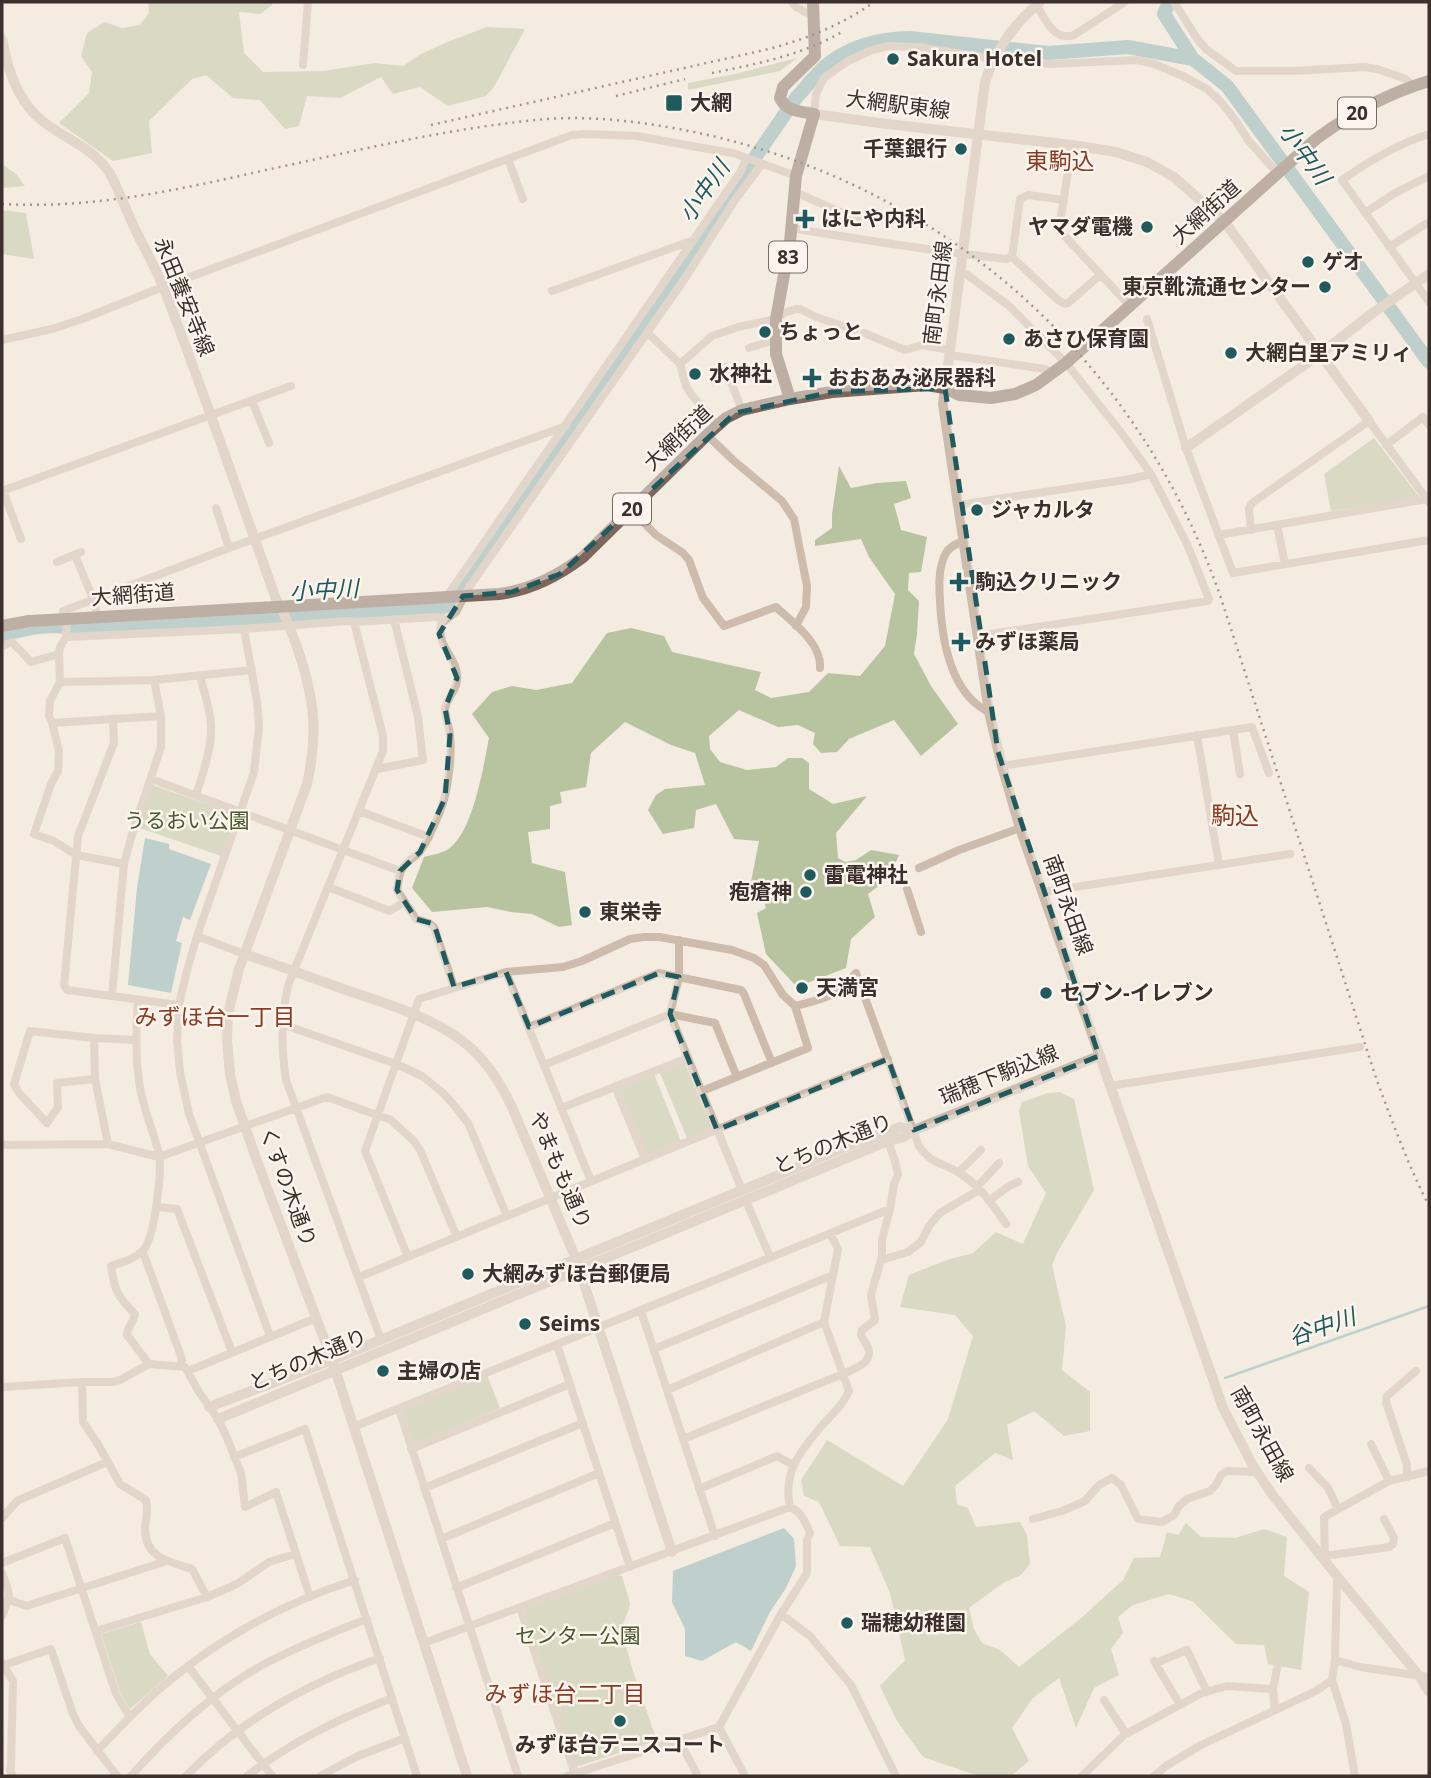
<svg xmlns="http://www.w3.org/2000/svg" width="1431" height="1778" font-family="'Noto Sans','Noto Sans JP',sans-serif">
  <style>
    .green { fill: #b8c4a0 }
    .water { fill: #7fb0b2 }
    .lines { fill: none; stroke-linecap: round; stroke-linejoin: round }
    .stream { stroke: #7fb0b2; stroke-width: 2.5 }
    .river { stroke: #7fb0b2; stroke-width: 14 }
    .minor { stroke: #cdbbac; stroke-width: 8 }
    .tertiary { stroke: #cdbbac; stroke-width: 10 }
    .primary { stroke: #7d675c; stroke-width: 12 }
    .rail { stroke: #3b302b; stroke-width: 2.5; stroke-dasharray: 2 5; stroke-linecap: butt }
    .marked { fill: none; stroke: #1f5a5e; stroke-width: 5; stroke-dasharray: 14 9; stroke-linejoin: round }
    .poi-dot { fill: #1f5a5e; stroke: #fbf5ee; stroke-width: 2.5 }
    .labels { text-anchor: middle; stroke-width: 5; stroke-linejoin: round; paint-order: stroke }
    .shield { fill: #fbf5ee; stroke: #756b66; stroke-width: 2 }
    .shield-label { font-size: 19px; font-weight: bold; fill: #3b302b }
    .poi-label { font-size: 21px; font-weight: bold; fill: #3b302b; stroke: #fbf5ee; text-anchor: start }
    .street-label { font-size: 21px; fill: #3b302b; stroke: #fbf5ee }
    .park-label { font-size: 21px; fill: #4a5a2e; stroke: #fbf5ee }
    .water-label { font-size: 23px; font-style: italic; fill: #1f5a5e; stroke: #fbf5ee }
    .neighbourhood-label { font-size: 23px; fill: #8c3b22; stroke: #fbf5ee }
    .quarter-label { font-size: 24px; fill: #8c3b22; stroke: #fbf5ee }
  </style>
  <rect width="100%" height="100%" fill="#f4ebe1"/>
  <path class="green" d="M148,2H273L272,5L260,14L239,12L244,53L263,72L323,71L375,63L403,66L421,54L445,43L487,27L525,29L494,87L486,96L448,106L420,87L393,94L381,77L340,98L307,96L299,126L285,129L260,100L233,98L206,75L192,79L149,121L152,153L113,161L59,123L89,93L92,72L81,56L87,33L104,22L122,28L140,25L149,13Z
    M797,58L780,71L688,90V83L735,74Z
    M2,164L16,174L25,186L2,188Z
    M2,210L26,213L34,259L2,254Z
    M1374,438L1420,498L1331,511L1324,474Z
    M839,466L851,488L877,483L906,481L911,498L894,504L901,530L927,537L921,572L909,573L908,590L919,601L917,634L914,654L931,686L958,724L921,756L894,720L849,739L837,752L821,753L813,744L815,733L798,725L778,727L739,710L709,736L710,749L720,762L747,770L776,767L788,758H802L809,763V789L833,804L867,796L836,833L838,858L845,862L856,860L871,850L899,855L889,878L868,894L875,917L851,939L846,968L797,987L766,954L757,913L766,908L763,899H757L751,882L759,841L734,839L716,804L696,810L694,828L663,834L648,810L656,795L665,789L705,785L695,753L671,745L625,722L591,753L586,787L560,792L562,803L550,806V829L528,832L532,863L565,872L572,925L559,927L532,914L511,912L487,907L432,912L412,888L424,857C431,855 444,853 450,848C474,828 483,768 489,738L472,714L492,692L512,686L536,690L572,683L607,633L631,628L664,636L672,652L761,672L755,690L771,698L809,692L828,673L860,676L885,646L895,594L869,557L861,539L815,546V540L832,528V514Z
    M152,785L236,814L221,856L137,827Z
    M685,1063L712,1128L687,1138L660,1073Z
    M654,1074L681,1141L647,1155L620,1088Z
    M1060,1092L1074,1099L1094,1190L1057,1253L1052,1265L1066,1326L1062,1370L1090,1392V1431L1064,1436L1034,1411L1007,1425L1013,1460L995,1453L955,1486L957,1504L968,1508L976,1527L1020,1522L1027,1535L1030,1564L1021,1575L1003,1583L969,1608L974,1629L982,1643L1000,1650L1019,1667L1080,1619L1123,1580L1134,1558L1160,1557L1167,1532L1178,1535L1186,1523L1201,1537L1235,1538L1264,1529L1287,1537L1284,1576L1309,1592L1301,1670L1268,1664L1264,1645L1236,1644L1192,1601L1169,1594L1133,1605L1118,1617L1123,1633L1111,1649L1119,1675L1094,1688L1076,1728L1059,1678L1033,1698L1012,1728L1029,1761L1011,1776H978L923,1757L897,1721L880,1686L905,1660L890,1593L870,1547L840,1546L819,1502L804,1496L801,1480L827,1440L903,1486L948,1419L973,1336L955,1315L900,1307L909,1275L947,1260L973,1253L996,1232L1023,1244L1046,1193L1028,1166L1019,1111L1022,1102L1048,1093Z
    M487,1375L500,1408L414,1444L403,1410Z
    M617,1575L622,1576L630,1603L629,1609L621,1629L634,1674L657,1741L575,1767L524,1613L526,1609Z
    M141,1622L150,1654L168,1676L130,1709L120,1692L101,1634Z"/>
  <path class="water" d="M145,838L169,844V849L211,864L190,920L183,917L176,941L182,943L171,993L128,985L137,888Z
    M784,1528L794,1539L796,1566L786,1588L770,1612L751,1651L736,1642L702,1661L685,1656V1629L672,1602L673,1571Z"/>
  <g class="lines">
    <path class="stream" d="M1225,1378L1429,1306"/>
    <path class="river" d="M1169,2L1164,14L1193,59
      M2,635C26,629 48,623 73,628L443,607L446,606L796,98C805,88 813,78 822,69C846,47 879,38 910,38L1048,53L1128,47L1193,59L1227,86L1429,362"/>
    <path class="minor" d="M792,2L796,7L813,16
      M1174,2L1198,40L1206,49L1236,71H1294L1364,67L1377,69L1406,79L1413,86
      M1036,4C1045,19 1054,42 1074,35L1125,2
      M303,65L308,2
      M814,114L816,94L824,78L848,61L872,50L888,46L919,47L994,59L1050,64L1137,60L1154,64L1183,76L1207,89L1220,101L1236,121L1248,140L1272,167
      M1429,134C1397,144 1369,161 1342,180L1429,302
      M1072,145L1059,230L1130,306
      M508,159L523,199
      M795,192L858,220
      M1064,200L1028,195L1020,199L1012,257L1058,300L1065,304L1068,303L1100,275
      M1365,213L1395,193L1429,176
      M791,228C863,240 934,251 1006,259L1012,257
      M1389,247L1429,222
      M960,273L966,274L1008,305L1066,363L1123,435L1151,474L1166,503L1187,544L1209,599L1208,601L978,636
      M552,291L694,240
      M1147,319L1186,448L1233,573L1429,540
      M647,332L680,364L686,386L691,394L717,425
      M864,333L905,350L922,345L951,350
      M2,340L52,329L82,319L163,287L572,135L584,134L637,136L697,147L733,153L796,176
      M749,348L775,340
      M950,355L1045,369L1053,373
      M680,364L712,336L738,327L776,319L784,313L796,309H800L816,317L855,330
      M725,367L742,410
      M252,401L269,443
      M707,435L733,460L782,501L794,519L807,586L806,607L796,626
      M1386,445L1423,417L1429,425
      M2,491L291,386
      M3,491L21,539
      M958,505L1131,479L1151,474
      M216,508L229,548
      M631,510L656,535L683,553L689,560L703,598L724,626L776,607C792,622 822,643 820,668
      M1277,525L1285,564
      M1251,530L1249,508L1252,503L1369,421L1429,502
      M1218,535L1427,499
      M963,541C956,544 949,547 946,553C938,567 939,587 940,602C942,640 951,694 989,712
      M75,555L93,599L98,617
      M57,562L81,552
      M447,596L741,171L746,158
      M62,619L63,611L229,548L566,426
      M67,619L66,637L60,647L59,654L60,682L50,701L49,716L52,723L59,751L58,771L51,784L34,834L54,841L76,855L124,864
      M354,622L383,736V751L289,983C280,1016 281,1047 286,1080L381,1340
      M244,629L257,701L259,726L254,772L197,936L186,974L179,1005L177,1040L180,1072L189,1114L270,1336
      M66,637L244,629L348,621L354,622L436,617L446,619
      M2,646L12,642L31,662L59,654
      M60,682L154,680L252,670
      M113,719L114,743L78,836L64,985L67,990L179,1005
      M52,723L161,716
      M1233,730L1240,774
      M1197,735L1219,865
      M1002,766L1252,727L1269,773
      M377,769L423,760L418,717L394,619
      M151,779L400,871
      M196,795C203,773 212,748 211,725C210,709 204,691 200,676
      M359,811L429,837
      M919,868L959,850L1020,828
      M328,887L390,911L404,902
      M907,889L921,932
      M1043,892L1290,854
      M197,936L244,954
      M679,940V977L670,1014L742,1190
      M506,972L591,1181
      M856,973L919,1146C933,1166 943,1162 961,1174C980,1186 993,1205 1006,1224
      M454,987L434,927L429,923L416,919L397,890C399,878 399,869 409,861C413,857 418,855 421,850C429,839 442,809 445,796C449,777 452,755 450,736C450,727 445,718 445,709C446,697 459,691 457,674C455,654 437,648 441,624L456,612L470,586L684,280L735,200L762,164
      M112,996L124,864L133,831L161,747V716L154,680
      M138,1000C136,1027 135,1054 139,1081C142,1107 153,1129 159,1154C162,1171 155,1236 144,1249C136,1259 122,1262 111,1266C114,1290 118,1297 135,1314C134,1322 127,1327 127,1335L149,1364
      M795,1006C823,999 837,997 856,973
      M282,1024L396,1064L422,1076L442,1092L454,1105L468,1123L507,1216
      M529,1027L659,973L741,990L744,994L772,1063
      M94,1038L95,1079L108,1144
      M544,1065L670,1014L715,1023L737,1077
      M95,1079L57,1083L58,1107L47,1123L19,1093L14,1084L30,1031L94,1038L135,1040
      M615,1086L645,1159
      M1110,1086L1360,1047
      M561,1108L688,1058
      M2,1145L108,1144L159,1157L327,1097L391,1120L414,1141L420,1150L457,1237
      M959,1172L981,1150
      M977,1187L999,1163
      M990,1200L1009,1186L1018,1182
      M746,1201L770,1257
      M157,1207L177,1209L232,1352
      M143,1252L182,1359L181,1366
      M408,1257L365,1151L419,999L506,972L563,967L582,961L630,939L644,937H659L732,950L754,958L764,965L783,995L795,1006L808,1048L702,1091
      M881,1260L908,1252L921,1242L929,1226L940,1213L979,1190
      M359,1277L888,1059
      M641,1311L715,1536
      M557,1345L630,1567
      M654,1349L833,1275
      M188,1371L316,1318
      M82,1382L83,1422L99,1446L120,1484L146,1500C149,1511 145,1518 145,1529C145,1558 170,1562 192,1569L207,1597
      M2,1387L82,1382H113L120,1380L149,1364L185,1367L199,1392L218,1419L227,1438L241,1473L245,1507L276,1492L310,1597
      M667,1390L824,1322
      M399,1409L518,1776
      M353,1427L890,1209
      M683,1439L843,1374C852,1370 870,1364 869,1352C869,1346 863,1340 861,1335L862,1330L875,1320L871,1295L882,1256V1240L890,1209L894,1184L898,1174L895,1161L888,1141
      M1371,1444L1389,1481
      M411,1449L570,1384
      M234,1457L305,1429L417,1776
      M1309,1468L1328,1488L1338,1509
      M1407,1477V1465L1386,1402L1387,1396L1416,1371
      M424,1488L583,1423
      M699,1489L777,1456L793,1465
      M2,1518L17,1501L107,1462
      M1033,1519L1062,1511L1085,1501L1099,1485L1112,1478L1121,1485L1138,1519L1162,1522L1174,1515L1179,1506L1187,1499L1210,1491L1216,1485L1221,1475L1227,1471L1257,1472
      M441,1539L599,1473
      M1324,1556L1389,1547L1393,1544L1394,1538L1384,1519
      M1325,1561L1324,1517L1389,1481L1429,1471
      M2,1563L65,1538L113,1685L116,1694L130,1717
      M2,1573C11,1595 11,1594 2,1616
      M1337,1576L1335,1660L1332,1680L1346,1724L1355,1776
      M456,1588L615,1523
      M10,1600L26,1606L167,1561
      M520,1608L575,1774
      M781,1614L810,1636L851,1685L896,1776
      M96,1631L207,1597L237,1584L269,1562L295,1554
      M424,1643L790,1507
      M1335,1660L1360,1667L1429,1677
      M1154,1661L1180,1705
      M2,1663L13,1681L11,1766L10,1770L13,1776
      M1156,1663L1187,1650L1207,1692
      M4,1665L51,1649L73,1714L79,1726L117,1776
      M188,1666L272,1776
      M1104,1700L1126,1734
      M1275,1710L1273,1689L1278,1664
      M719,1727L781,1614L807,1573V1540L810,1533C805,1522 802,1512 790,1507C783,1474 798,1454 819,1429C830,1416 842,1407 849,1391L824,1322L838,1249L830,1233
      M719,1727L745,1776
      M679,1740L698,1776
      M97,1751C123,1724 149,1696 179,1673C231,1632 292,1600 355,1580
      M131,1776C170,1732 215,1690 268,1662C300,1646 333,1632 367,1619
      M186,1776C239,1721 308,1683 380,1658
      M247,1776C293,1741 338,1719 392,1698
      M320,1776L358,1756L405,1738
      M567,1776L719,1727
      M1082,1776L1124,1735L1202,1693L1227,1686L1273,1689
      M1154,1776L1166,1766L1201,1745L1316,1691L1332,1680"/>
    <path class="tertiary" d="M1040,2C1015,23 995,51 985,82L943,404L989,712L1002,766L1020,828L1223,1408L1252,1464L1271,1493L1337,1576L1420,1677L1429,1692
      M2,39C7,67 17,100 40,119C65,140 97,148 113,179C120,195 127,211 134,227C144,248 156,268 164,289C204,392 239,496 276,599C285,613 290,629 296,644C314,696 319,731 307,784L239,969L228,1014L227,1040L230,1074L236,1101L257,1161L332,1360L467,1776
      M814,114L887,124L1072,145L1116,152L1147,162L1174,177L1225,222L1369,421
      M1186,448L1320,354L1374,312L1429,274
      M244,954C278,965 312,978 346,990C389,1005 438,1018 472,1049C489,1065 502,1086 512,1107L576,1259L672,1552
      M209,1407L332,1360L851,1145L900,1127L914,1130
      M218,1419L888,1141L904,1137L914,1130L1099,1056"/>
    <path class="primary" d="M790,399L776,354V319L790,242L796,176L814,114C800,111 787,112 780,98L783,87L815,56L813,2
      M2,626L29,621L67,619L499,594C531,590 558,576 583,557L707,435L726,418L742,410L790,399L832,392L927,385L945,388L959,395L991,398L1015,394L1036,385L1066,363L1316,139C1350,114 1389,93 1429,81"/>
    <path class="rail" d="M712,73C757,64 802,55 842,32
      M616,96L685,79
      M431,125L769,49C806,39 842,25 874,2
      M2,204C94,209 177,190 266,170C355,151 445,129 536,120C592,114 653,123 708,135C952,191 1139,363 1221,598L1376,1078C1392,1121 1408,1165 1429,1206"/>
  </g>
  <path d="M0 0H1431V1778H0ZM945,388L998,752L1099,1056L914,1130L888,1059L717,1130L670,1014L679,977L659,973L529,1027L506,972L454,987L434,924L416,919L397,890L400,871L420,852L445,798L450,735L445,708L457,678L439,634L463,596L512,592L560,574L735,413L832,392Z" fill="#f4ebe1" fill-opacity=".55" fill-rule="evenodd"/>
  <path class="marked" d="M945,388L998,752L1099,1056L914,1130L888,1059L717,1130L670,1014L679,977L659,973L529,1027L506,972L454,987L434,924L416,919L397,890L400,871L420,852L445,798L450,735L445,708L457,678L439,634L463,596L512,592L560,574L735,413L832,392Z"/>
  <g class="poi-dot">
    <circle cx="893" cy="59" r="7"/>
    <rect x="665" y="94" width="18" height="18" rx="3.5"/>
    <circle cx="961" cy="149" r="7"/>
    <path d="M801.5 208.5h7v7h7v7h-7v7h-7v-7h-7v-7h7z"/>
    <circle cx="1147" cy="227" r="7"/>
    <circle cx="1308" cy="262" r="7"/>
    <circle cx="1325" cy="287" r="7"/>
    <circle cx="765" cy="332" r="7"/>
    <circle cx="1009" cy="339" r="7"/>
    <circle cx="1231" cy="353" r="7"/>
    <circle cx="695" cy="374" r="7"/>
    <path d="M808.5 367.5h7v7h7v7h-7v7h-7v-7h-7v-7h7z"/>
    <circle cx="977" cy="510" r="7"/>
    <path d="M955.5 571.5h7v7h7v7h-7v7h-7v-7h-7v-7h7z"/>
    <path d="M957.5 631.5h7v7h7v7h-7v7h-7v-7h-7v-7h7z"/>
    <circle cx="810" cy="875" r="7"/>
    <circle cx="806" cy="892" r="7"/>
    <circle cx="585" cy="912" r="7"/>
    <circle cx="802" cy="988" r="7"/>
    <circle cx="1046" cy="993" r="7"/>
    <circle cx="468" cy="1274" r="7"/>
    <circle cx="525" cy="1324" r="7"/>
    <circle cx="383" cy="1371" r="7"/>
    <circle cx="847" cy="1623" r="7"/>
    <circle cx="620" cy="1721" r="7"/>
  </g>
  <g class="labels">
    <g class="shield">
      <rect x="1338" y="97.5" width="38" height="31" rx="5"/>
      <rect x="769" y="241.5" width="38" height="31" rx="5"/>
      <rect x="613" y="493.5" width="38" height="31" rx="5"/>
    </g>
    <g class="shield-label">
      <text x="1357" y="120">20</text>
      <text x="788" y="264">83</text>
      <text x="632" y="516">20</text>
    </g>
    <g class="poi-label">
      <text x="907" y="66">Sakura Hotel</text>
      <text x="690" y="110">大網</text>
      <text x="947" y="156" text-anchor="end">千葉銀行</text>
      <text x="821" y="226">はにや内科</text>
      <text x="1133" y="234" text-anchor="end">ヤマダ電機</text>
      <text x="1322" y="269">ゲオ</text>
      <text x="1311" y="294" text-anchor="end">東京靴流通センター</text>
      <text x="779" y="339">ちょっと</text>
      <text x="1023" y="346">あさひ保育園</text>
      <text x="1245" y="360">大網白里アミリィ</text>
      <text x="709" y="381">水神社</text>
      <text x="828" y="385">おおあみ泌尿器科</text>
      <text x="991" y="517">ジャカルタ</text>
      <text x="975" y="589">駒込クリニック</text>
      <text x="975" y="649">みずほ薬局</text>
      <text x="824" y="882">雷電神社</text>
      <text x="792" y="899" text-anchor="end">疱瘡神</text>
      <text x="599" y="919">東栄寺</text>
      <text x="816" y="995">天満宮</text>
      <text x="1060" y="1000">セブン-イレブン</text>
      <text x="482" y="1281">大網みずほ台郵便局</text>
      <text x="539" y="1331">Seims</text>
      <text x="397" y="1378">主婦の店</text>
      <text x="861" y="1630">瑞穂幼稚園</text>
      <text x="620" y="1752" text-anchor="middle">みずほ台テニスコート</text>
    </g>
    <g class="street-label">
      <text transform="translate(898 105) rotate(7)" y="7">大網駅東線</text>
      <text transform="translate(1206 212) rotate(-42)" y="7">大網街道</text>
      <text transform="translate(938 293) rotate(-83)" y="7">南町永田線</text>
      <text transform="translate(184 297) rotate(68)" y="7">永田養安寺線</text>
      <text transform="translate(678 438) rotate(-43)" y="7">大網街道</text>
      <text transform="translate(133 595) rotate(-4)" y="7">大網街道</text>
      <text transform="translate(1068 905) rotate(70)" y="7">南町永田線</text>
      <text transform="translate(999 1075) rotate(-22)" y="7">瑞穂下駒込線</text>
      <text transform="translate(833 1144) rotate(-22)" y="7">とちの木通り</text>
      <text transform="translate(560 1170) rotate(67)" y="7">やまもも通り</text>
      <text transform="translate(288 1187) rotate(70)" y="7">くすの木通り</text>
      <text transform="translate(308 1360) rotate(-23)" y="7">とちの木通り</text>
      <text transform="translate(1262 1434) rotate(61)" y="7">南町永田線</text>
    </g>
    <g class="park-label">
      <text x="187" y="828">うるおい公園</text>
      <text x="578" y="1643">センター公園</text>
    </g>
    <g class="water-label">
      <text transform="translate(1305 154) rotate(54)" y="8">小中川</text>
      <text transform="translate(704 191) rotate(-55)" y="8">小中川</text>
      <text transform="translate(324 590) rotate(-3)" y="8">小中川</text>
      <text transform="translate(1322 1327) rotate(-19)" y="8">谷中川</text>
    </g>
    <g class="neighbourhood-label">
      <text x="1060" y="169">東駒込</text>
      <text x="215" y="1025">みずほ台一丁目</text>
      <text x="565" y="1702">みずほ台二丁目</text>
    </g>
    <g class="quarter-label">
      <text x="1235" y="824">駒込</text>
    </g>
  </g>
  <rect width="1431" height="1778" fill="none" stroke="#3b302b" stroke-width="7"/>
</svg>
